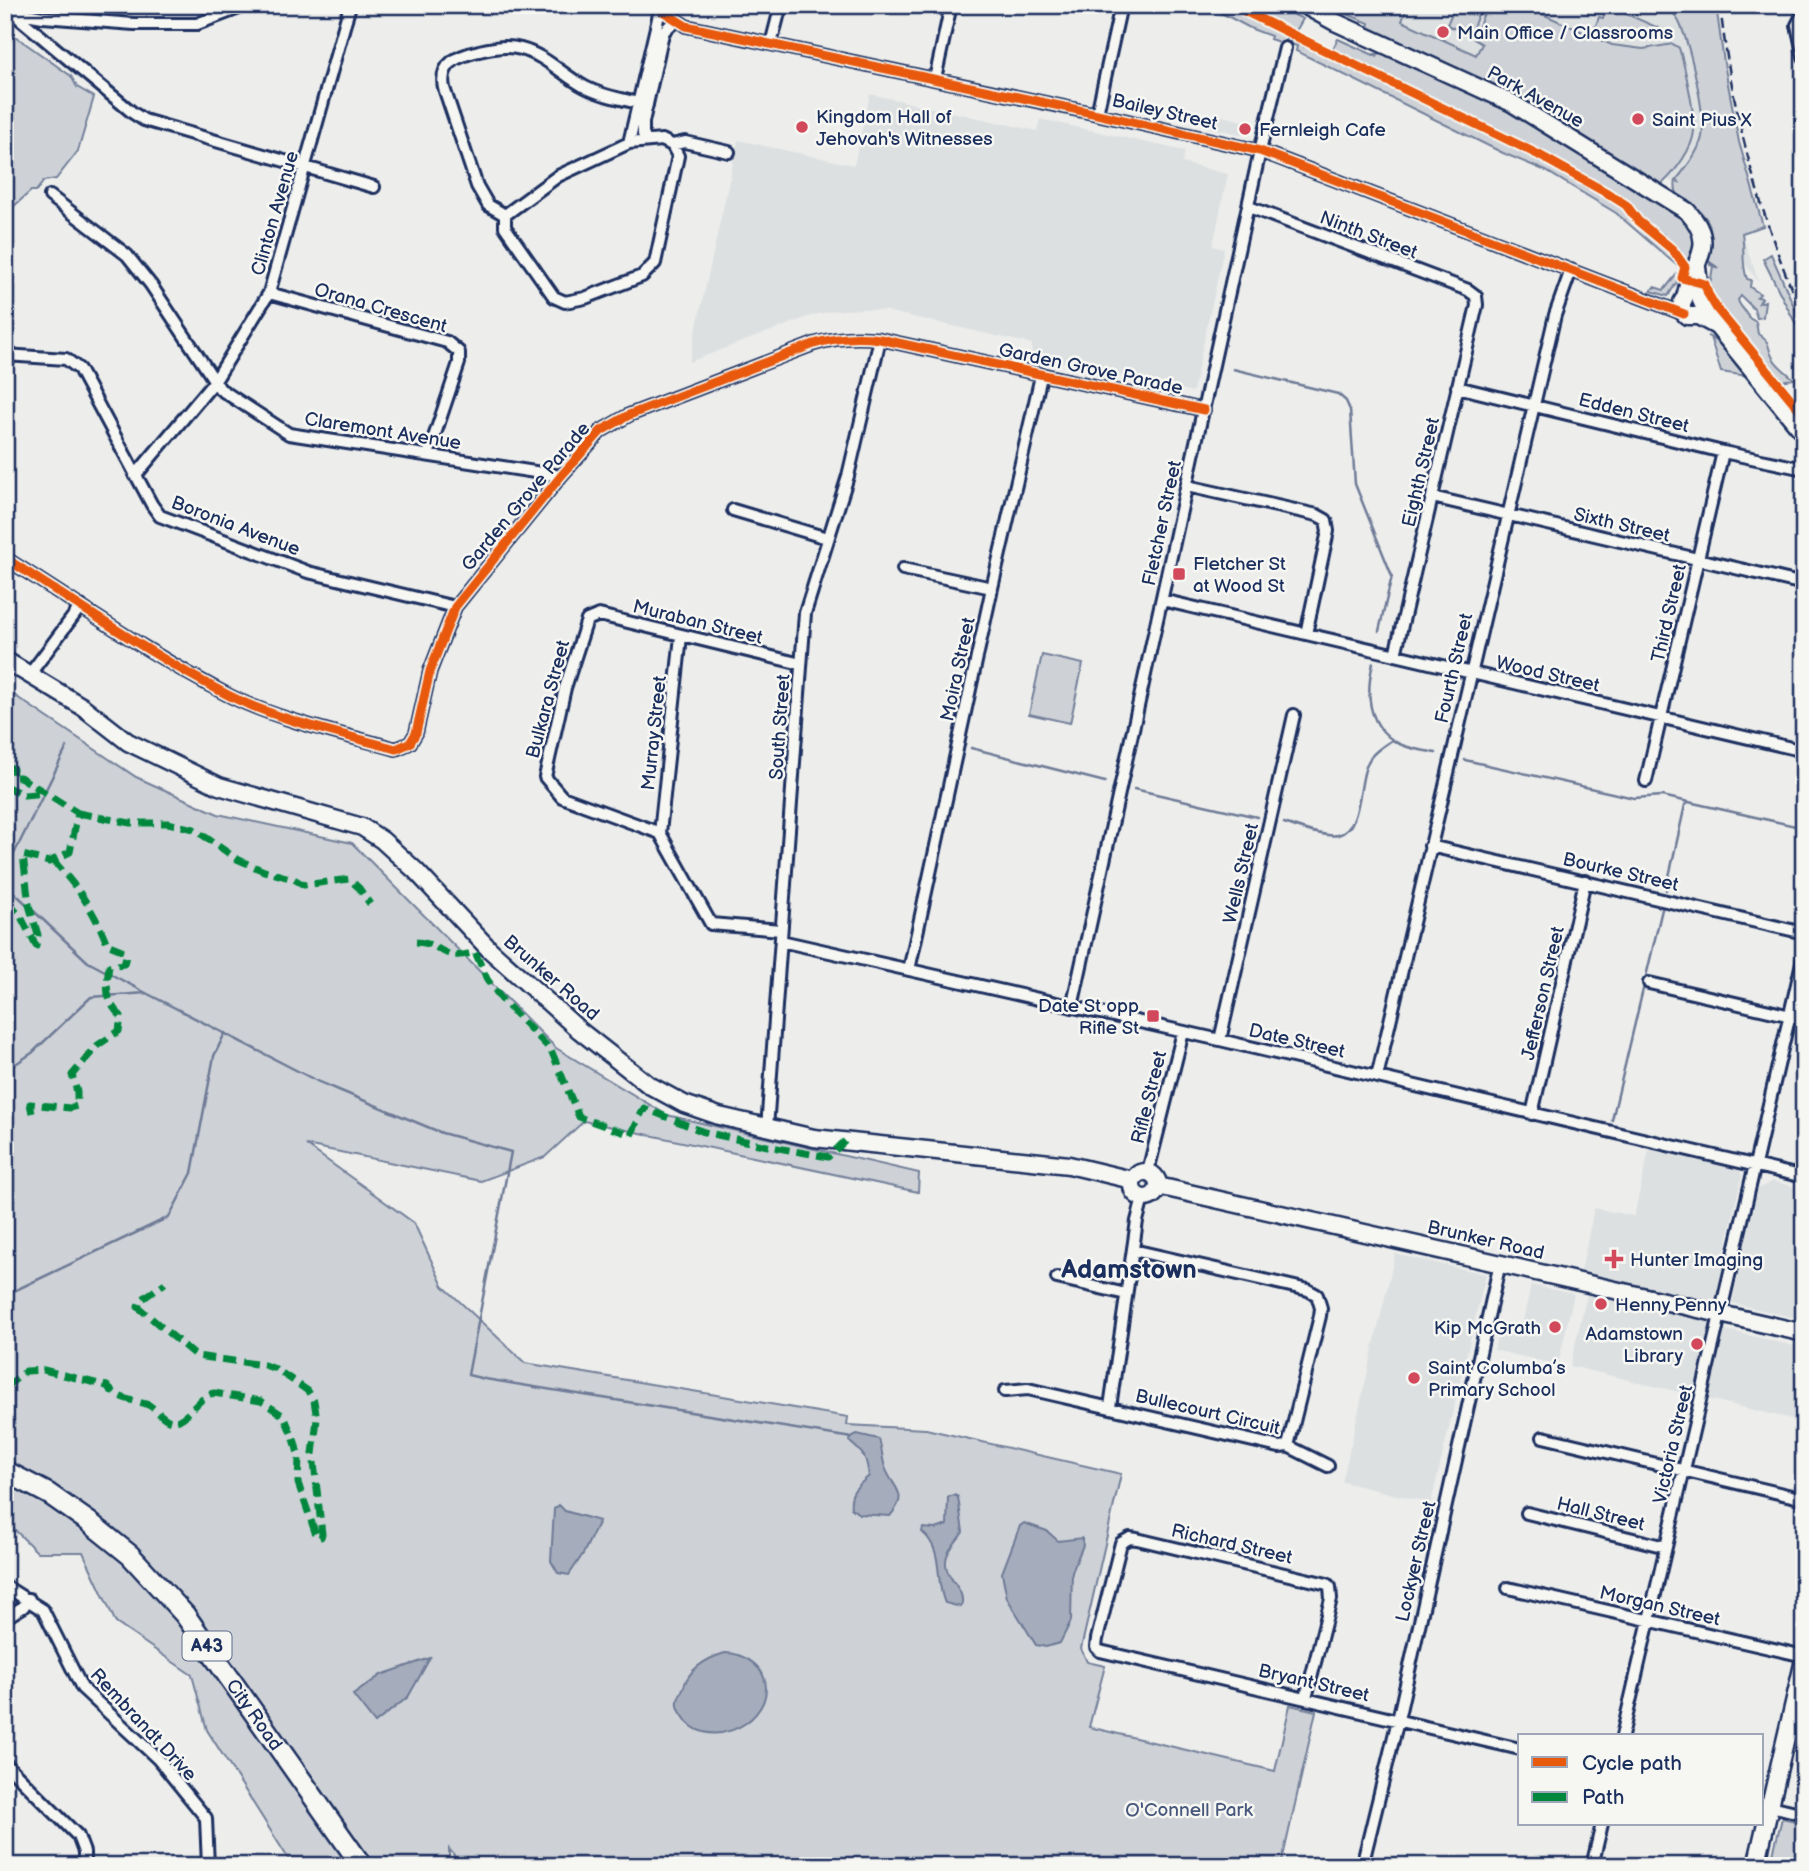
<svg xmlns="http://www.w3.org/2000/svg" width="1809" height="1871" font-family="'Balsamiq Sans',sans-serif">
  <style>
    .built { fill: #dde0e1 }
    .green { fill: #ced2d7; stroke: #74809a; stroke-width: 2 }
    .water { fill: #a5acbc; stroke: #6e7a96; stroke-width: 2 }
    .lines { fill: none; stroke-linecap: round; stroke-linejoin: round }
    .stream { stroke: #6e7a96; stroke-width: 2.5 }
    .street-casing { stroke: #1b2f5e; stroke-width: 16 }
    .secondary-casing { stroke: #1b2f5e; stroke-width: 21 }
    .highway-casing { stroke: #1b2f5e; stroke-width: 24 }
    .street { stroke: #f6f6f2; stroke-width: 10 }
    .secondary { stroke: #f6f6f2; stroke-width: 16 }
    .highway { stroke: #f6f6f2; stroke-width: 19 }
    .rail { stroke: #1b2f5e; stroke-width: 2.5; stroke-dasharray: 10 5; stroke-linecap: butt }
    .quiet { stroke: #00873e; stroke-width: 7; stroke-dasharray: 14 7; stroke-linecap: butt }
    .cycleway-casing { stroke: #f6f6f2; stroke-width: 13 }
    .cycleway { stroke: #e8590c; stroke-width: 9 }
    .poi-dot { fill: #d1495b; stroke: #f6f6f2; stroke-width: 2.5 }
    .labels { text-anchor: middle; stroke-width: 5; stroke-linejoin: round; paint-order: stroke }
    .shield { fill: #f6f6f2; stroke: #5d6b8a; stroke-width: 2 }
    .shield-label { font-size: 18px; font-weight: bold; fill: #1b2f5e }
    .poi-label { font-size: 19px; fill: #1b2f5e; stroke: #f6f6f2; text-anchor: start }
    .street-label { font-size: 19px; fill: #1b2f5e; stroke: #f6f6f2 }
    .park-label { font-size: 19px; fill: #48587c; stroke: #f6f6f2 }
    .district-label { font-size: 26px; font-weight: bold; fill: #1b2f5e; stroke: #f6f6f2 }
  </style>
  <rect width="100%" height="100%" fill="#edeeec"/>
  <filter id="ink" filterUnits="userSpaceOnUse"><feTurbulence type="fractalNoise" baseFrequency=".0143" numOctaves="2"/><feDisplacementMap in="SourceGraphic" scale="14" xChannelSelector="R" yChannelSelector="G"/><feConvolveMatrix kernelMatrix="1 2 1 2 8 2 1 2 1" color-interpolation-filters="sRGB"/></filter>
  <g filter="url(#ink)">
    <path class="built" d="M1344,5H1685L1725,184L1759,283L1718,227L1704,201L1506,82Z
      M870,94L1037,131L1040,119L1185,151L1182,163L1228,174L1213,246L1224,249L1193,392L1031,355L1032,344L886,311L861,309L832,311L811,316L689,362L738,140L854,165Z
      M1209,113L1252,123L1249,136L1206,127Z
      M1649,1150L1739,1170L1742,1175L1725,1251L1726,1330L1804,1348V1422L1570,1366L1587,1294L1577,1291L1594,1208L1634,1216Z
      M1772,1181L1804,1189V1320L1732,1303L1758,1189Z
      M1395,1254L1486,1274L1431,1503L1342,1482Z
      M1531,1285L1574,1294L1558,1365L1494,1350L1498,1333L1519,1337Z"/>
    <path class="green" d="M1206,5H1227L1287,35L1285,44L1270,39L1271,36L1252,29Z
      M1241,5H1273L1303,19L1296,31Z
      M1342,5H1408L1402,21L1476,55L1482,44L1474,39L1487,5H1500L1509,10L1527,7L1612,45L1643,49L1673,44L1679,48C1685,66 1695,114 1694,131C1693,148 1675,172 1663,183L1654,182L1368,28L1369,23L1349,15Z
      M1455,5H1463L1479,12L1470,35L1447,25Z
      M1669,5H1716L1724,63L1739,142L1763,226L1742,233C1745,250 1741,262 1747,279L1751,280L1750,287L1760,294L1757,297L1762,298L1759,303L1765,301L1763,317L1757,318L1754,309L1741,296L1738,300C1740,308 1747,311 1749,318L1756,322L1758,334C1773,344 1766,347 1773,358C1778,367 1789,374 1794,379L1780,381L1709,291L1713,266L1710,265V262L1706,257C1709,248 1712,238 1710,228C1705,203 1670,204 1676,181L1679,182L1677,179C1686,168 1699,151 1702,137C1706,114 1690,46 1680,24C1677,17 1672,13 1669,5Z
      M1608,6L1661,29L1667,34C1642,43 1618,38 1595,28L1599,17L1603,18Z
      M5,29L71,76L77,87L94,97L78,151L56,179L44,181L36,191H31L5,214Z
      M1292,37L1302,42V45L1304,47L1307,44L1325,53L1558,168L1619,203L1641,227L1673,254L1682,267L1681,275L1668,296L1651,291L1654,287L1664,290L1681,269L1616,213L1546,171L1503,153L1296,51L1297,46L1289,44Z
      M1338,39L1378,57L1375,54L1387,53L1498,103L1646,192L1684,219L1690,227L1695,247L1688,272L1687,259L1684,260L1663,234L1660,237L1642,221L1629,203L1597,183L1332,50Z
      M1771,254L1804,329V340C1790,313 1776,285 1763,259Z
      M1707,336C1713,337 1717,345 1724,346L1747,376L1721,372L1710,337Z
      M1042,655L1083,664L1070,723L1029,714Z
      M5,689L136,777L218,814L352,843L556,1048L667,1115L919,1173L918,1192L584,1121L545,1157L481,1181L306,1145L414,1223L443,1286L525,1363L848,1417L847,1425L926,1429L1121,1474L1081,1649L1087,1662L1105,1666L1089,1727L1275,1771L1290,1705L1316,1711L1281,1866H455L454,1855L449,1849V1866H293L207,1730L192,1675L116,1623L83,1552H37L5,1520Z
      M1782,1818L1804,1823V1866H1770Z"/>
    <path class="water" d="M857,1434L879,1439C882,1449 882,1458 885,1467C892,1488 911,1493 890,1516L859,1514L851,1508C849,1491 857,1487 869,1476C866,1456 865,1455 850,1442L851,1437Z
      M954,1495L958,1497L963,1532C958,1540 950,1547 947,1556C940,1578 968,1587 961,1607L945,1603C934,1580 945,1551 922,1532L923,1528L936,1529L947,1525L948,1497Z
      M559,1505L565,1511L599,1521L583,1554L569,1575L558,1573L551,1561L554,1509Z
      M1024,1523L1047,1531L1058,1541L1082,1538L1083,1545L1072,1572L1071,1621L1060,1643L1046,1647L1036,1645L1007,1598L1002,1573L1020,1526Z
      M725,1653C744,1653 766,1667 766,1688C766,1727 703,1752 683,1716C680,1712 677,1706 678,1701C678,1696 683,1691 684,1686C690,1668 708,1658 725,1653Z
      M430,1658L408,1697L375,1723L353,1695L381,1675Z"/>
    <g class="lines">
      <path class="stream" d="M1708,261L1718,268
        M1233,369L1338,394L1346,401L1350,410L1355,484L1392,576L1379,631
        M1373,663C1366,692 1367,723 1394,741C1406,749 1423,750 1436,753
        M971,748L1105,782
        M1465,760L1634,798L1662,796L1804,828
        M1134,789L1257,817
        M1284,823C1297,827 1325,838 1338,835C1365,828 1356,776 1371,757C1376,750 1385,745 1392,740
        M5,884L88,962L146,993L317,1081L442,1133L511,1152L468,1375L485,1379L852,1438
        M8,884L12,858L67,747
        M1666,890L1685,805L1688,802
        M5,1071L32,1053L91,997L146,993
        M1612,1120L1663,905
        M5,1294L16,1290L169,1217L192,1173L214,1056L225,1033"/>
      <g class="street-casing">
        <path id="street" d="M653,5L686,26L1097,114L1260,151L1684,314
          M5,6L20,13L43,17L134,24H197L247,5
          M1804,12L1797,25L1804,57
          M20,13L19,18L133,113L144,120L374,187
          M771,44L781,5
          M935,79L951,5
          M1097,114L1121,5
          M662,140L672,145L678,156L655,263L642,276L585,298L565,302L554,297L505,227V215L558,176L629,143Z
          M646,141L643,134V122L662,38L664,31L676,20
          M629,143L660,10
          M672,145L685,142L729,152
          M50,196L127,255L151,285L220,389L289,434L561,476
          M1249,207L1468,290L1476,296L1477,305L1395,655
          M505,215L488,205L477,186L444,88C439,63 458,56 479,51C493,48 506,45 521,49C545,55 564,76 585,87C604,97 627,100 647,105
          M269,293L447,342L459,352V363L428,455
          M5,355L66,359L79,369L152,505L160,516L308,572L455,607
          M1457,387L1723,452L1804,469
          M135,476L215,381L269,293L349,9L348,5
          M1187,486L1317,515L1326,520L1328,531L1306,634
          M1432,497L1804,584
          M733,510L827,538
          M5,558C78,604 152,656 228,695C277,720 342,734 396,749L410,743L416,733L430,671L455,607L561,476L601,431L629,415L814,344C837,337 857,336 880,339L1204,410
          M903,569L992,588
          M1162,600L1804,751
          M29,675L81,606
          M1646,781L1723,452
          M660,833L681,636
          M1430,846L1804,933
          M781,930L711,924L660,833L562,797L545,777L565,688L587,620L599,615L801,664
          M781,941L1220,1040L1804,1177
          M909,970L992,588L1041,376
          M1649,983L1804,1019
          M1072,1007L1260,151L1285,48
          M1220,1040L1294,715
          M1377,1077L1555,315L1571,270
          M1532,1114L1585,881
          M767,1128L805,613L848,476L880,339
          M1148,1171L1183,1032
          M1057,1278L1126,1294
          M1005,1391L1028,1389L1279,1447L1288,1446L1320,1316L1321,1308L1317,1295L1308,1290L1133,1250
          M1110,1407L1137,1221L1143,1198
          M1543,1437L1804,1499
          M1288,1446L1328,1466
          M1527,1513L1666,1547
          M5,1586L43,1610L82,1688L158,1759L206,1818L208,1866
          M1508,1588L1804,1656
          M5,1618L23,1607L29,1599
          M1306,1698L1331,1599L1330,1587L1327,1584L1137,1539L1130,1538L1121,1543L1097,1639L1096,1647L1100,1651L1520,1749
          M1622,1736L1804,954
          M5,1763L78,1836L84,1852V1866
          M1762,1804L1804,1814
          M1362,1866L1398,1720L1500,1263
          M1592,1866L1602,1824"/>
      </g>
      <g class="secondary-casing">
        <path id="secondary" d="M1304,5L1335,22L1512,103L1687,211C1710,236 1704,249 1691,277C1686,286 1688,295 1682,302V311L1687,316H1698L1722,329
          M1697,267L1701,300L1707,314L1804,433
          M5,660L83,707L128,742L219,786L362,827L382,840L416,871L489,949L579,1030L649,1085L684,1104L719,1116L814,1138L1069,1165L1132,1180
          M1132 1185a13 13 0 1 1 26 0a13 13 0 1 1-26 0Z
          M1158,1186L1804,1333
          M1756,1866L1804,1660"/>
      </g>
      <g class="highway-casing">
        <g id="highway">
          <path id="s1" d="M5,1471L49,1494L89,1522L130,1555L185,1615L362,1866"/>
        </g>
      </g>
      <use href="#street" class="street"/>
      <use href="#secondary" class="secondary"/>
      <use href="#highway" class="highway"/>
      <path class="rail" d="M1720,5C1732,113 1760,219 1804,318"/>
      <path class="quiet" d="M5,765L13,769L12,777H20L78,813L70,852L49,862L23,855L29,905L38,935L36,946L21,917L5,899
        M5,786L24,795L45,793
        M78,813L130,823H168L194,829L237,859L264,871L294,879L304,885L349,879L359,888L370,904
        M416,942C444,943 441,963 475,952L487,979L502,1000L551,1050L579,1117L631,1135L644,1108L704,1132L772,1147L828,1157L845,1141
        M32,1113L30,1104L70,1108L77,1106V1092L72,1075L98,1045L119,1031L121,1016C105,1002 106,986 109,966L124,964L126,956L124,951L107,944C94,910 78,888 53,860
        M6,1387L26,1371L44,1370L107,1386C117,1399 131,1400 146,1404C157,1407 165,1426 179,1420C192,1414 199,1396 214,1393L261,1401L284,1416L295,1442L299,1458L298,1483L315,1532L318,1538L321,1537L322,1534L313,1454L317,1419L314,1401L308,1391L276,1369L264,1365L196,1356L138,1307L140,1301L165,1283"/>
      <g class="cycleway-casing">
        <path id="cycleway" d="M653,5L686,26L1097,114L1260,151L1684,314
          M1232,5L1539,155L1607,193L1626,205L1638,221L1673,250L1685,267L1682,278L1705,284L1708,294L1717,309L1804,415
          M5,558C78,604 152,656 228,695C277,720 342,734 396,749L410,743L416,733L430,671L455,607L561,476L601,431L629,415L814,344C837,337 857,336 880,339L1204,410"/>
      </g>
      <use href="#cycleway" class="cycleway"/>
    </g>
  </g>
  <g class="poi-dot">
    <circle cx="1443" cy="32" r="7"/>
    <circle cx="1638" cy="119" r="7"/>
    <circle cx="802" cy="127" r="7"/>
    <circle cx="1245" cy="129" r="7"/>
    <rect x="1172" y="567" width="14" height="14" rx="3.5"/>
    <rect x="1146" y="1009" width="14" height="14" rx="3.5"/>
    <path d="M1610.5 1248.5h7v7h7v7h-7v7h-7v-7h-7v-7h7z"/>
    <circle cx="1601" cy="1304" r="7"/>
    <circle cx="1555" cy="1327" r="7"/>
    <circle cx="1697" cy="1344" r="7"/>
    <circle cx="1414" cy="1378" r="7"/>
  </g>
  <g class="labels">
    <rect class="shield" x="182.5" y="1631.5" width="49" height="29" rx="5"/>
    <g class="shield-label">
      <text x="207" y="1652">A43</text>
    </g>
    <g class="poi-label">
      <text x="1457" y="39">Main Office / Classrooms</text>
      <text x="816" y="123">Kingdom Hall of<tspan x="816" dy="22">Jehovah's Witnesses</tspan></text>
      <text x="1652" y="126">Saint Pius X</text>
      <text x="1259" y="136">Fernleigh Cafe</text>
      <text x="1193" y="570">Fletcher St<tspan x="1193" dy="22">at Wood St</tspan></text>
      <text x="1139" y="1012" text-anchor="end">Date St opp<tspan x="1139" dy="22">Rifle St</tspan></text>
      <text x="1630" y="1266">Hunter Imaging</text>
      <text x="1615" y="1311">Henny Penny</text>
      <text x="1541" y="1334" text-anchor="end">Kip McGrath</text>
      <text x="1683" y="1340" text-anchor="end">Adamstown<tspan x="1683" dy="22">Library</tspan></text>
      <text x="1428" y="1374">Saint Columba’s<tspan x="1428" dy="22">Primary School</tspan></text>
    </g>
    <g class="street-label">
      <text transform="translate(1536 96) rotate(29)" y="7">Park Avenue</text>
      <text transform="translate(1165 111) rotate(13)" y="7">Bailey Street</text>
      <text transform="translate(274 213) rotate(-74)" y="7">Clinton Avenue</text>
      <text transform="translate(1369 234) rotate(21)" y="7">Ninth Street</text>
      <text transform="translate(381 307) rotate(16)" y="7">Orana Crescent</text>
      <text transform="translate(1091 368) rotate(12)" y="7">Garden Grove Parade</text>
      <text transform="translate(1634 412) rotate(14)" y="7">Edden Street</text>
      <text transform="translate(383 430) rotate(9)" y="7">Claremont Avenue</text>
      <text transform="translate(1420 472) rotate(-77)" y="7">Eighth Street</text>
      <text transform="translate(525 496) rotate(-50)" y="7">Garden Grove Parade</text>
      <text transform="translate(1161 523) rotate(-78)" y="7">Fletcher Street</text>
      <text transform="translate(1622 524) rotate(13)" y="7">Sixth Street</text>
      <text transform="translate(236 525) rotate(21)" y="7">Boronia Avenue</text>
      <text transform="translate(1668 613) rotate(-77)" y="7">Third Street</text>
      <text transform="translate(698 621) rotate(14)" y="7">Muraban Street</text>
      <text transform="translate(1453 668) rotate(-77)" y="7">Fourth Street</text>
      <text transform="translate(957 669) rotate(-78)" y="7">Moira Street</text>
      <text transform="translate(1548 673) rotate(13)" y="7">Wood Street</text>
      <text transform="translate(547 699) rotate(-75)" y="7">Bulkara Street</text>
      <text transform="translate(779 727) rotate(-86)" y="7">South Street</text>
      <text transform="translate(653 733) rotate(-84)" y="7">Murray Street</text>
      <text transform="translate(1621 871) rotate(13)" y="7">Bourke Street</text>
      <text transform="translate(1240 873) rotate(-77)" y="7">Wells Street</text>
      <text transform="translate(552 977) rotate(41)" y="7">Brunker Road</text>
      <text transform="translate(1542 993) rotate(-77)" y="7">Jefferson Street</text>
      <text transform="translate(1297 1040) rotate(13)" y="7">Date Street</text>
      <text transform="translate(1148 1097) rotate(-76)" y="7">Rifle Street</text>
      <text transform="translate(1486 1239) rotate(13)" y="7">Brunker Road</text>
      <text transform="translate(1208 1411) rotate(13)" y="7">Bullecourt Circuit</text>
      <text transform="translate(1672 1444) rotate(-77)" y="7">Victoria Street</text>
      <text transform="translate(1601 1513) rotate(14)" y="7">Hall Street</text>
      <text transform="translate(1232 1543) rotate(13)" y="7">Richard Street</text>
      <text transform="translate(1415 1561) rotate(-77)" y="7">Lockyer Street</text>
      <text transform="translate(1660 1605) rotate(13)" y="7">Morgan Street</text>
      <text transform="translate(1314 1682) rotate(13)" y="7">Bryant Street</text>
      <text dy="7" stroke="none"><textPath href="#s1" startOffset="354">City Road</textPath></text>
      <text transform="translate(144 1724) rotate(47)" y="7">Rembrandt Drive</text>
    </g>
    <g class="park-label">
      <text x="1189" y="1816">O'Connell Park</text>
    </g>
    <g class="district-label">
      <text x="1129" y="1278">Adamstown</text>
    </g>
  </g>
  <rect width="1809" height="1871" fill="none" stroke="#f6f6f2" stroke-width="28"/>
  <rect x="14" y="14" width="1781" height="1843" fill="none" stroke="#1b2f5e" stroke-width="2.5" filter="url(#ink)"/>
  <rect x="1518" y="1734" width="245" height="91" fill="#f6f6f2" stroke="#9ea6b7" stroke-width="2"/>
  <rect x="1532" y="1757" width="35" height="10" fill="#e8590c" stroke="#9ea6b7" stroke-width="2"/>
  <text x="1582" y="1770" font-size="21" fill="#1b2f5e">Cycle path</text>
  <rect x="1532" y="1792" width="35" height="10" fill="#00873e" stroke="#9ea6b7" stroke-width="2"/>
  <text x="1582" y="1804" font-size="21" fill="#1b2f5e">Path</text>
</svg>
